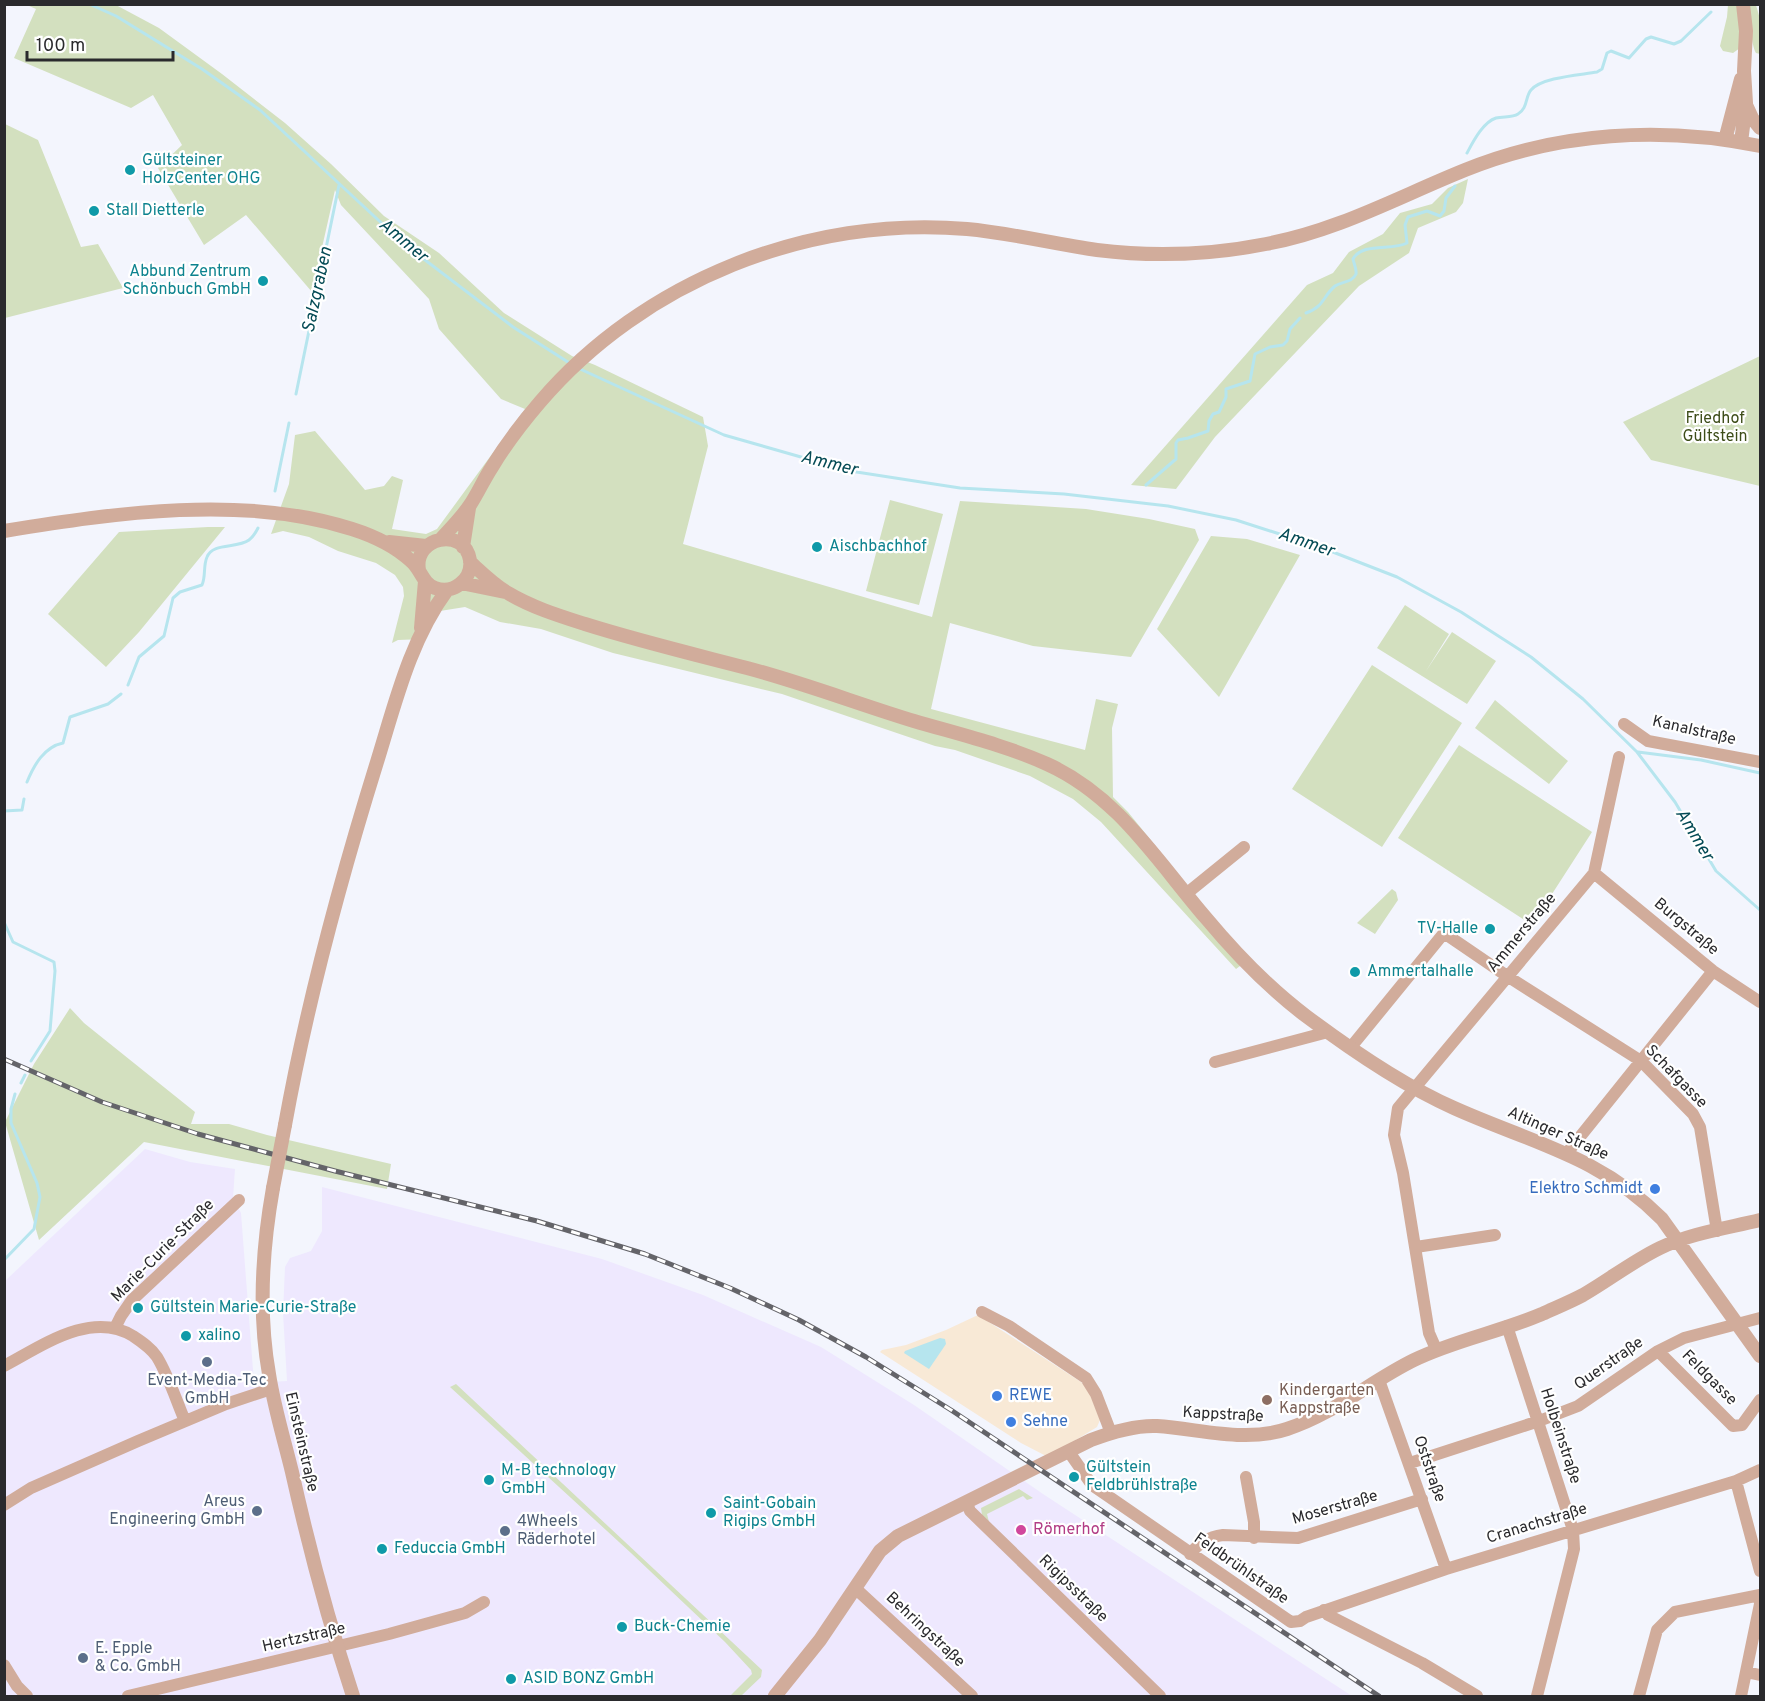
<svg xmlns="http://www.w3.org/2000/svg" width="1765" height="1701" font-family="Overpass,sans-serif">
  <rect width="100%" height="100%" fill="#f3f5fd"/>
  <path fill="#f8e9d6" d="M 978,1315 L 1081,1382 L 1088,1389 L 1100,1420 L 1097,1427 L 1048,1457 L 1021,1443 L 880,1352 L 882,1350 L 906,1345 L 946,1330 Z"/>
  <path fill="#eee8fe" d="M 145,1149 L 190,1162 L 235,1169 L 233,1198 L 241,1213 L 254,1383 L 287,1381 L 283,1313 L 285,1267 L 290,1258 L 311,1251 L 322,1231 L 322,1187 L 602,1259 L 703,1295 L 821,1347 L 914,1405 L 1043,1494 L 1352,1696 L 5,1696 L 5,1281 Z"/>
  <path fill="#d3e0bf" d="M 27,5 L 116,5 L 159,28 L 222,74 L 285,123 L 331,164 L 384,216 L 439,253 L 504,313 L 572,356 L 595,365 L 703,417 L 708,446 L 683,544 L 932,617 L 960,501 L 1086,509 L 1149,519 L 1195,529 L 1199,540 L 1131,657 L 1033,646 L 950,623 L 931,709 L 1085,750 L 1096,699 L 1118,704 L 1112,728 L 1113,797 L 1128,812 L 1248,960 L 1236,969 L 1101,822 L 1073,799 L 1030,776 L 955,750 L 935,746 L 782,694 L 613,653 L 541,629 L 500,622 L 465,607 L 440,611 L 425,639 L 398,640 L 392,643 L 404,596 L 403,587 L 395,575 L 376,563 L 338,551 L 309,537 L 283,531 L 271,534 L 289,484 L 295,435 L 315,431 L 365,490 L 384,486 L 392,476 L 403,480 L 392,529 L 426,534 L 437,529 L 525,409 L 501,399 L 439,329 L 429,299 L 341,205 L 335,190 L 312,292 L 246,215 L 204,245 L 158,168 L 182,145 L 153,95 L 131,108 L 14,58 L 36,9 Z
    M 1728,5 L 1737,5 L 1740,21 L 1740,48 L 1733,53 L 1723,51 L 1720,46 L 1727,17 Z
    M 1748,5 L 1756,5 L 1760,19 L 1760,54 L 1756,53 C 1751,45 1750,16 1748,5 Z
    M 5,124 L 38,140 L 81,247 L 98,244 L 123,288 L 5,318 Z
    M 1468,179 L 1463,203 L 1456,212 L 1418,228 L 1409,253 L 1359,286 L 1215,437 L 1176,489 L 1131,485 L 1307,285 L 1333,273 L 1349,252 L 1383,234 L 1400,213 L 1432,204 L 1448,188 Z
    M 1760,356 L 1760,486 L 1651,460 L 1623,422 Z
    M 890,500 L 943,514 L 919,605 L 866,591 Z
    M 208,527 L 225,527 L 139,632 L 106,667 L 48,614 L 119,532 Z
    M 1211,536 L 1247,539 L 1300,555 L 1219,697 L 1157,629 Z
    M 1405,605 L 1449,634 L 1426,671 L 1452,632 L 1496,661 L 1467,704 L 1377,648 Z
    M 1372,665 L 1462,723 L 1382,847 L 1292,789 Z
    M 1495,700 L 1568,761 L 1549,784 L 1475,728 Z
    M 1459,745 L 1592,832 L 1532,925 L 1398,838 Z
    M 1392,889 L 1396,892 L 1398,900 L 1375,934 L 1357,923 Z
    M 70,1008 L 84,1023 L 195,1112 L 191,1124 L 229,1124 L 267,1135 L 391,1164 L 387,1189 L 144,1142 L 39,1240 L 5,1122 L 34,1064 Z
    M 456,1384 L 762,1670 L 761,1677 L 741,1696 L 730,1696 L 752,1674 L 751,1670 L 725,1642 L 631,1553 L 450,1387 Z
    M 1019,1489 L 1033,1498 L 1027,1500 L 1023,1496 L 987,1514 L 989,1522 L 982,1515 L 981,1508 Z"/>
  <path fill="#b6e5ee" d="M 940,1338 L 945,1339 L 946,1344 L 929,1369 L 904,1353 L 905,1351 Z"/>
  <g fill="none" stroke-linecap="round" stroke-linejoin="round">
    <path stroke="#b6e5ee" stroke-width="3" d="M 89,4 L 116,16 L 202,69 L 260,110 L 404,244 L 513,327 L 571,364
      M 1467,153 C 1473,142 1483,122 1496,118 C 1503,116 1512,118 1518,114 C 1528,108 1525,97 1531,90 C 1542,77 1581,75 1597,72 L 1602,69 L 1607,53 L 1611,51 L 1629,58 L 1646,39 L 1651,37 L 1674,44 L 1681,41 L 1711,12
      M 1306,313 C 1324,307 1323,296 1335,286 C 1342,281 1352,283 1356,274 C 1357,270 1354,264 1353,259 C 1362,242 1392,251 1407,243 L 1405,225 L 1408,217 L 1427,211 L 1440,216 L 1444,211 L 1446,198 L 1455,186
      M 580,369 L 724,435 L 850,471 L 960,488 L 1064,494 L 1168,506 L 1236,520 L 1320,547 L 1397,577 L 1461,612 L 1531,657 L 1583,699 L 1637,752 L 1675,802 L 1716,871 L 1760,910
      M 296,394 L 339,185
      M 1146,485 L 1176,459 L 1176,443 L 1178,440 L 1188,438 L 1208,431 L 1209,421 L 1213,414 L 1219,412 L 1226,397 L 1226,389 L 1250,381 L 1255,354 L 1270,347 L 1283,345 L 1287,341 L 1290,329 L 1300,318
      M 275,491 L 289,423
      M 128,685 L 139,657 L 164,636 L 173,598 L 180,592 L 202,585 C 206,576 203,566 207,557 C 213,542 237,549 249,540 C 253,537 256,532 258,528
      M 1638,752 L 1701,760 L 1760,773
      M 27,782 C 34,765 44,747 63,743 L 70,717 L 108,704 L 121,694
      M 4,811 L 22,810 L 24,799
      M 4,922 L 13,942 L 54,962 L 55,971 L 50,1031 L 31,1061
      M 21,1083 L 25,1075
      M 4,1260 L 34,1229 L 40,1197 L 37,1183 L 11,1123 L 11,1109 L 15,1094"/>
    <path stroke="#d1ac9b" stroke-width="12" d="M 1624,724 L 1648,741 L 1760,762
      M 1594,873 L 1713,971 L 1760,1002
      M 1186,894 L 1244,847
      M 1351,1047 L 1444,933 L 1507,976 L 1641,1061 L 1693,1114 L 1700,1127 L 1717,1231
      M 1215,1062 L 1328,1032
      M 1567,1153 L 1713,971
      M 1416,1247 L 1495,1235
      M 982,1312 L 1009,1326 L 1086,1378 L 1096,1394 L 1111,1433
      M 1507,1326 L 1573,1530 L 1574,1549 L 1537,1696
      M 115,1328 L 121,1316 L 132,1300 L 239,1200
      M 1436,1349 L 1429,1333 L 1403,1173 L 1394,1135 L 1398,1108 L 1594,873 L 1619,757
      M 1658,1351 L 1733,1426 L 1742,1425 L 1760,1400
      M 4,1366 C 42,1346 91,1310 133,1336 C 142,1342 151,1348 157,1357 C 169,1377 176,1400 185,1421
      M 1379,1380 L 1446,1569
      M 1069,1452 L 1092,1485 L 1291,1622 L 1300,1621 L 1306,1617 L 1446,1569 L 1736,1481 L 1760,1470
      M 1410,1463 L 1539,1421 L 1578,1406 L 1658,1351 L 1684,1338 L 1760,1318
      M 1246,1477 L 1254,1522 L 1254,1538
      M 1736,1481 L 1760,1571
      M 967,1503 L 970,1511 L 1160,1696
      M 4,1505 L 31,1488 L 138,1441 L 226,1404 L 271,1389
      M 1190,1554 C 1199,1543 1208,1537 1223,1535 L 1298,1538 L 1422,1499
      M 855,1588 L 972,1696
      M 1324,1610 L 1328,1615 L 1422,1663 L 1477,1696
      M 4,1665 L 17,1686 L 27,1696
      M 1746,1672 L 1760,1675
      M 128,1696 L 389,1634 L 465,1613 L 484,1602
      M 1639,1696 L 1657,1630 L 1675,1612 L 1760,1595
      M 1741,1696 L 1760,1604"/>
    <path stroke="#d1ac9b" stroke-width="14" d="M 1746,105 L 1752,118 L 1760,128
      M 1725,140 L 1741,79
      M 1741,142 L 1746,103 L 1744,71 L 1746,31 L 1743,4
      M 4,531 C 115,513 244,494 352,529 C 374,536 394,545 411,561 C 421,569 422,583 435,588 C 453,595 473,579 470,560 C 464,526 413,537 419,570
      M 441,539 C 451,528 462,517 470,505 C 478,493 484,479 492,467 C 506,444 522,423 540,402 C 643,281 809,215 967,229 C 1011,233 1054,244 1097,250 C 1153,257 1210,255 1266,244 C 1337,231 1398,197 1465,170 C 1558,132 1662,126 1760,146
      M 389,542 L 426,546
      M 463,547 L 469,508
      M 470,562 C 481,572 494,585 508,593 C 531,607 560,616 585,624 C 639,641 693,654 747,668 C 804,683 858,704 914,721 C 958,734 1005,745 1047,764 C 1118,796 1157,861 1206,918 C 1236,954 1269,988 1306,1016 C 1350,1049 1404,1086 1454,1108 C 1532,1143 1600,1156 1662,1219 L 1760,1356
      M 461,583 L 505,592
      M 421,628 L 425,581
      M 285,1125 C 307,1003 340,881 377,762 C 395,704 410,640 447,590
      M 273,1188 C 262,1250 258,1312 269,1374 C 274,1407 284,1439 292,1472 C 309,1548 329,1623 353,1696
      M 775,1696 L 820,1640 L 880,1551 L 898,1536 L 1091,1440 C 1112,1432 1135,1425 1157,1426 C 1201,1429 1245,1443 1287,1429 C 1334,1414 1371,1381 1414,1360 C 1455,1340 1500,1332 1542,1314 C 1555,1308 1570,1302 1583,1295 C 1609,1280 1633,1261 1660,1248 C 1691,1233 1728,1228 1760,1220"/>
    <defs>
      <path id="rail" d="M 4,1059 L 102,1102 L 198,1134 L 335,1171 L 537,1221 L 645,1254 L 730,1288 L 799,1320 L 866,1357 L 951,1410 L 1379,1696"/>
    </defs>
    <use href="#rail" stroke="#646469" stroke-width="5"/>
    <use href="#rail" stroke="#fff" stroke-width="3" stroke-dasharray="9" stroke-linecap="butt"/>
    <path stroke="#d1ac9b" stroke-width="14" d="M 273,1188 L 285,1125"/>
  </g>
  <g fill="#0f9aa8" stroke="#fff" stroke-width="2">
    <circle cx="130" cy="170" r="6"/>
    <circle cx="94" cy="211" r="6"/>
    <circle cx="263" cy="281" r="6"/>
    <circle cx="817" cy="547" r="6"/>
    <circle cx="1490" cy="929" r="6"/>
    <circle cx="1355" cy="972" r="6"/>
    <circle cx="138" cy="1308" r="6"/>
    <circle cx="186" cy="1336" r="6"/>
    <circle cx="1074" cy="1477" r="6"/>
    <circle cx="489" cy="1480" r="6"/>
    <circle cx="711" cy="1513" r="6"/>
    <circle cx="382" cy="1549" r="6"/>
    <circle cx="622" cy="1627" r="6"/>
    <circle cx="511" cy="1679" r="6"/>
  </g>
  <g fill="#3f7fe0" stroke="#fff" stroke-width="2">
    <circle cx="1655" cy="1189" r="6"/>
    <circle cx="997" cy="1396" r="6"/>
    <circle cx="1011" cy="1422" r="6"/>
  </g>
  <g fill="#5c6f8a" stroke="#fff" stroke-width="2">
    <circle cx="207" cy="1362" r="6"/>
    <circle cx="257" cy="1511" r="6"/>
    <circle cx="505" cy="1531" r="6"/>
    <circle cx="83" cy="1658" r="6"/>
  </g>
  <circle fill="#8d6e63" stroke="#fff" stroke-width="2" cx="1267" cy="1400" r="6"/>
  <circle fill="#d1479c" stroke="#fff" stroke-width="2" cx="1021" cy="1530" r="6"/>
  <g text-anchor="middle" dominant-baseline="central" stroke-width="4.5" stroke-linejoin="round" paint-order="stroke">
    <g font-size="16" fill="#0d838f" stroke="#fff" text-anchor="start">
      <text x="142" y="161">Gültsteiner<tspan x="142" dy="18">HolzCenter OHG</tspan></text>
      <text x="106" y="211">Stall Dietterle</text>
      <text x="251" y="272" text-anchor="end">Abbund Zentrum<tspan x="251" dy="18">Schönbuch GmbH</tspan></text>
      <text x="829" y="547">Aischbachhof</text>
      <text x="1478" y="929" text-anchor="end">TV-Halle</text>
      <text x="1367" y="972">Ammertalhalle</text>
      <text x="150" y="1308">Gültstein Marie-Curie-Straße</text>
      <text x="198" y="1336">xalino</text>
      <text x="1086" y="1468">Gültstein<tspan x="1086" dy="18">Feldbrühlstraße</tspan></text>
      <text x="501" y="1471">M-B technology<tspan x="501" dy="18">GmbH</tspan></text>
      <text x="723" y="1504">Saint-Gobain<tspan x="723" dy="18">Rigips GmbH</tspan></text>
      <text x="394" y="1549">Feduccia GmbH</text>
      <text x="634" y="1627">Buck-Chemie</text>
      <text x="523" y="1679">ASID BONZ GmbH</text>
    </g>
    <g font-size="16" fill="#3d4d19" stroke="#fff">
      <text x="1715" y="419">Friedhof<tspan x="1715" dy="18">Gültstein</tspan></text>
    </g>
    <g font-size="16" fill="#2a2a2d" stroke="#fff">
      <text transform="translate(1694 731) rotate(13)">Kanalstraße</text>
      <text transform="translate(1686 927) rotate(40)">Burgstraße</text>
      <text transform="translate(1522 933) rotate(-50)">Ammerstraße</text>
      <text transform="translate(1676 1077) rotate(46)">Schafgasse</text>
      <text transform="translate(1558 1134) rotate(24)">Altinger Straße</text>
      <text transform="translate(163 1251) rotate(-45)">Marie-Curie-Straße</text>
      <text transform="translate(1609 1364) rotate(-35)">Querstraße</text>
      <text transform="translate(1709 1378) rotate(45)">Feldgasse</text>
      <text transform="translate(1223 1415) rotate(3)">Kappstraße</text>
      <text transform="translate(1560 1436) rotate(72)">Holbeinstraße</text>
      <text transform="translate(301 1442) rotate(77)">Einsteinstraße</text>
      <text transform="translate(1429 1469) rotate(71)">Oststraße</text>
      <text transform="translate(1335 1508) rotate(-16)">Moserstraße</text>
      <text transform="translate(1537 1524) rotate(-17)">Cranachstraße</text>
      <text transform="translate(1241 1569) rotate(35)">Feldbrühlstraße</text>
      <text transform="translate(1073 1589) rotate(44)">Rigipsstraße</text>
      <text transform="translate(925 1630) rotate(43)">Behringstraße</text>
      <text transform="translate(304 1638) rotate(-13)">Hertzstraße</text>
    </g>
    <g font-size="16" fill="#366cbe" stroke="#fff" text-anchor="start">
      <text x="1643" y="1189" text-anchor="end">Elektro Schmidt</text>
      <text x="1009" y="1396">REWE</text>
      <text x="1023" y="1422">Sehne</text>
    </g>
    <g font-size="16" fill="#4e5e75" stroke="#fff" text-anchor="start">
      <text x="207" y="1381" text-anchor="middle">Event-Media-Tec<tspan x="207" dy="18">GmbH</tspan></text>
      <text x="245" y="1502" text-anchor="end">Areus<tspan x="245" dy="18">Engineering GmbH</tspan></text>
      <text x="517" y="1522">4Wheels<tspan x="517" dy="18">Räderhotel</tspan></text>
      <text x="95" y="1649">E. Epple<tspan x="95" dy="18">&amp; Co. GmbH</tspan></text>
    </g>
    <g font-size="16" fill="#785e54" stroke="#fff" text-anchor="start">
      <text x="1279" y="1391">Kindergarten<tspan x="1279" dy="18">Kappstraße</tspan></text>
    </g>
    <g font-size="16" fill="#b23c85" stroke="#fff" text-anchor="start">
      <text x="1033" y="1530">Römerhof</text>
    </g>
    <g font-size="18" font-style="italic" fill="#054b55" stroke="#fff">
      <text transform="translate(403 241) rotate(40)">Ammer</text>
      <text transform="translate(318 290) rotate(-78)">Salzgraben</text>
      <text transform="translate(829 464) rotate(14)">Ammer</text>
      <text transform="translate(1306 543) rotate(19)">Ammer</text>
      <text transform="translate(1694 835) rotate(59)">Ammer</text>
    </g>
  </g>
  <rect width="1765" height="1701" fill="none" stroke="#2a2a2d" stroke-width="12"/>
  <path d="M27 51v9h146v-9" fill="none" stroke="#2a2a2d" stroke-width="3"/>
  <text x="36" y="51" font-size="18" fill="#2a2a2d" stroke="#ffffff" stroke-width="4.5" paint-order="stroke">100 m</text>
</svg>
